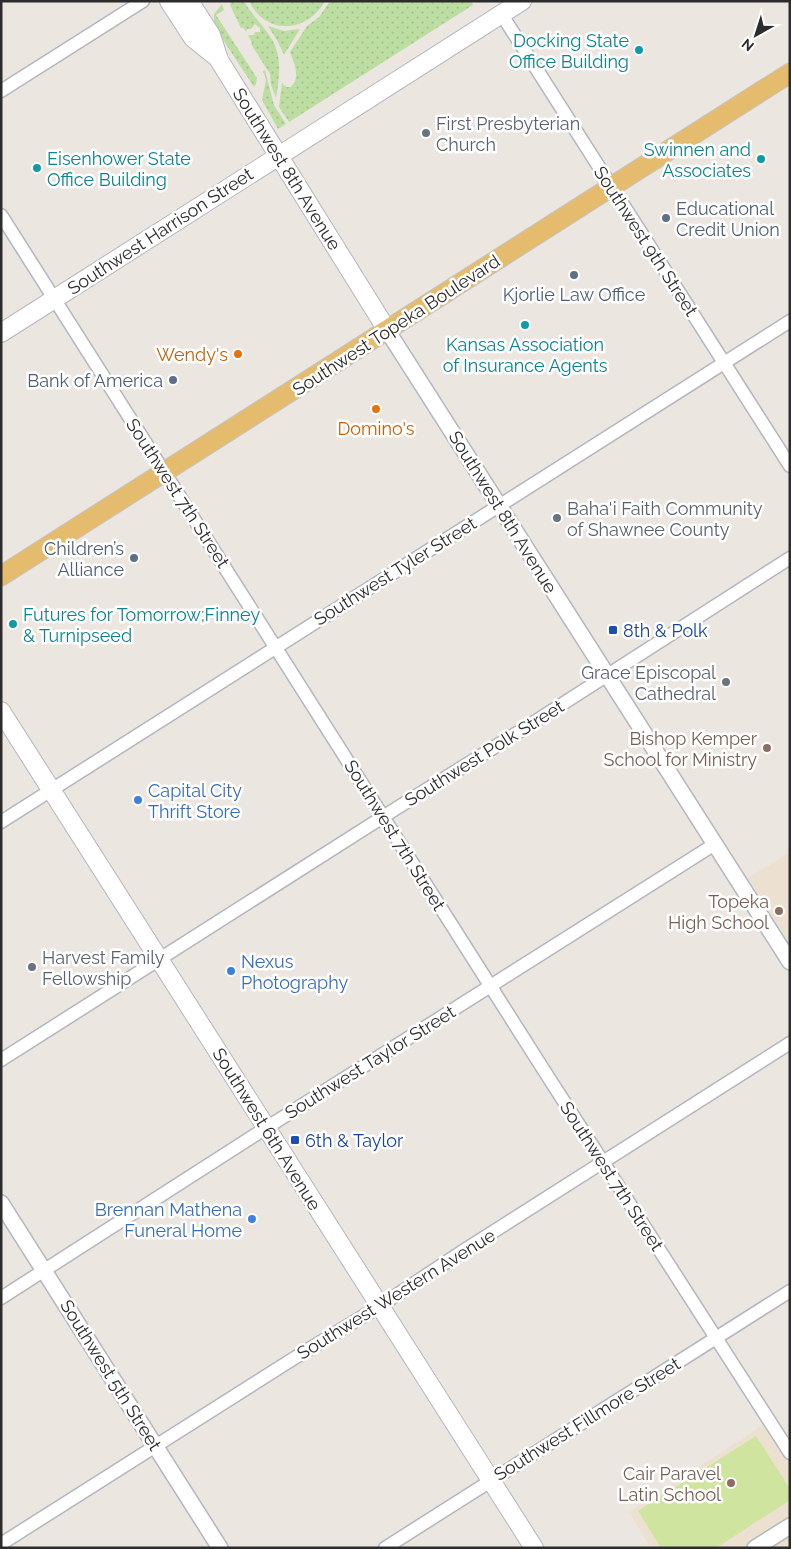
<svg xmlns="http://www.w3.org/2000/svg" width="791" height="1549" font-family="Raleway,sans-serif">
  <defs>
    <pattern id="grass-dots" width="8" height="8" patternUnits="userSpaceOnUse" patternTransform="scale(1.25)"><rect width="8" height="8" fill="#bddea2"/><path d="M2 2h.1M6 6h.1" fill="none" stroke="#a3bf8c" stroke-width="1.8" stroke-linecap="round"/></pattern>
  </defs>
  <rect width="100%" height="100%" fill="#ece6e0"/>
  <path fill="#ece1d1" d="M 790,852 L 790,944 L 748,878 Z
    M 769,1421 L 790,1454 L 790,1548 L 651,1548 L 629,1512 Z"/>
  <path fill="url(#grass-dots)" d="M 231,1 L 244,1 C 251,13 259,21 267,32 C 283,52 280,74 276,98 L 271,85 L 270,74 L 251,44 L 252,43 L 248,35 L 254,35 L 255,32 L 260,32 L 260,28 L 255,24 L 251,29 L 247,29 L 246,32 L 243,27 L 241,28 L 230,5 Z
    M 249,1 L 325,1 C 312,25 283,35 261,17 C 256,13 252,7 249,1 Z
    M 330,1 L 471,1 L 473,5 L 289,122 L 279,107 L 282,83 L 286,87 L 291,87 C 301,77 294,63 290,52 L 307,26 L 319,17 Z
    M 222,4 L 224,10 L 216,15 L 257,78 L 256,84 L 254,87 L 214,26 L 214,14 Z
    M 268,26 L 284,31 L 300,29 L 284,55 L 278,42 Z
    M 265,70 L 274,105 L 286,124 L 278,129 L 262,100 L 266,80 L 263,71 Z"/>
  <path fill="#cee49f" d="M 756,1436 L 790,1489 L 790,1500 L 716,1548 L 661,1548 L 638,1511 Z"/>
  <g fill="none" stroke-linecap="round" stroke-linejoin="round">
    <defs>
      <path id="minor" d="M 502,15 L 790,466
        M 1,91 L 143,1
        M 1,215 L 545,1072 L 790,1453
        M 1,822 L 790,321
        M 1,1060 L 397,808 L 525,728 L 790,558
        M 1,1298 L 266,1128 L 715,844
        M 1,1544 L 296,1357 L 380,1306 L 463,1251 L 790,1043
        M 385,1548 L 790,1291"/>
      <path id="tertiary" d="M 387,330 L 790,962
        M 1,1203 L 220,1548
        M 755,1548 L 790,1526"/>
      <path id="secondary" d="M 169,1 L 193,38 L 219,59
        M 189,1 L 211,35 L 219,60 L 387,330
        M 1,333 L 522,1
        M 1,711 L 534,1548"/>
      <path id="primary" d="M 1,576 L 790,73"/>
    </defs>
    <use href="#minor" stroke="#b3b6be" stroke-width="15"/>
    <use href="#tertiary" stroke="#b3b6be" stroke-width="18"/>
    <use href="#secondary" stroke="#b3b6be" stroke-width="20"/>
    <use href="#primary" stroke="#c4c4c4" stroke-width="21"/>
    <use href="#minor" stroke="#fff" stroke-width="12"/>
    <use href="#tertiary" stroke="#fff" stroke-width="15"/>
    <use href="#secondary" stroke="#fff" stroke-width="18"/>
    <use href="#primary" stroke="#e5bc6d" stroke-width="19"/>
  </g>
  <g fill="#0f9aa8" stroke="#fff" stroke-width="2">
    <circle cx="639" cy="50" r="5"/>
    <circle cx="761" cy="159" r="5"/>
    <circle cx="37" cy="168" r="5"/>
    <circle cx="525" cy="325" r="5"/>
    <circle cx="13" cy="624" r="5"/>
  </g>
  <g fill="#6b7280" stroke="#fff" stroke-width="2">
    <circle cx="426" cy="133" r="5"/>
    <circle cx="557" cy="518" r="5"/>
    <circle cx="726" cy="682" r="5"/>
    <circle cx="32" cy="967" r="5"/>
  </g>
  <g fill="#5c6f8a" stroke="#fff" stroke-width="2">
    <circle cx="666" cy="218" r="5"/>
    <circle cx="574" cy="275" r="5"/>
    <circle cx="173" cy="380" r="5"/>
    <circle cx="134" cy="558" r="5"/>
  </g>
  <g fill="#e8710a" stroke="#fff" stroke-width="2">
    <circle cx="238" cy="354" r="5"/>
    <circle cx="376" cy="409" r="5"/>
  </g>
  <g fill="#1a4fb4" stroke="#fff" stroke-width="2">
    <rect x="608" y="625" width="10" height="10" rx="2.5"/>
    <rect x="290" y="1135" width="10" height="10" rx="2.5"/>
  </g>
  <g fill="#8d6e63" stroke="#fff" stroke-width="2">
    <circle cx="767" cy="748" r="5"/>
    <circle cx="779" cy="911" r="5"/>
    <circle cx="731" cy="1483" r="5"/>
  </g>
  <g fill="#3f7fe0" stroke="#fff" stroke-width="2">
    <circle cx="138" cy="800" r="5"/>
    <circle cx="231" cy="971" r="5"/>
    <circle cx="252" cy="1219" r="5"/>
  </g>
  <g text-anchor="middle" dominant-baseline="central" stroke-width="5" stroke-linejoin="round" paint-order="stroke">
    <g font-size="18" fill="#0d838f" stroke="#fff" text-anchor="end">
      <text x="629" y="40">Docking State<tspan x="629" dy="21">Office Building</tspan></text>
      <text x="751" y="149">Swinnen and<tspan x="751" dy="21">Associates</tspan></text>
      <text x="47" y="158" text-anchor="start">Eisenhower State<tspan x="47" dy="21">Office Building</tspan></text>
      <text x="525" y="344" text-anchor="middle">Kansas Association<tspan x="525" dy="21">of Insurance Agents</tspan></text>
      <text x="23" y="614" text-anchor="start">Futures for Tomorrow;Finney<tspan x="23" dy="21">&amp; Turnipseed</tspan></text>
    </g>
    <g font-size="18" fill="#5b616d" stroke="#fff" text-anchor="start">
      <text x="436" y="123">First Presbyterian<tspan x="436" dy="21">Church</tspan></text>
      <text x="567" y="508">Baha'i Faith Community<tspan x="567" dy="21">of Shawnee County</tspan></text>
      <text x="716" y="672" text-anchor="end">Grace Episcopal<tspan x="716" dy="21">Cathedral</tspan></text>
      <text x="42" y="957">Harvest Family<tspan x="42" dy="21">Fellowship</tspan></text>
    </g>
    <g font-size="18" fill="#2c2c2c" stroke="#fff">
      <text transform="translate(287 169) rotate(58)">Southwest 8th Avenue</text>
      <text transform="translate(160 231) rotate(-33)">Southwest Harrison Street</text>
      <text transform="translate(646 241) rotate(57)">Southwest 9th Street</text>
      <text transform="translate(396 325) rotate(-33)">Southwest Topeka Boulevard</text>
      <text transform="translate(178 493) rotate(57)">Southwest 7th Street</text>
      <text transform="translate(503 512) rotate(58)">Southwest 8th Avenue</text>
      <text transform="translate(395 571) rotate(-32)">Southwest Tyler Street</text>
      <text transform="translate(484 753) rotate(-32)">Southwest Polk Street</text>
      <text transform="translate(395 835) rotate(58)">Southwest 7th Street</text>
      <text transform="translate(370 1062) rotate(-32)">Southwest Taylor Street</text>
      <text transform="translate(267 1129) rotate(58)">Southwest 6th Avenue</text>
      <text transform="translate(612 1176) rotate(57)">Southwest 7th Street</text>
      <text transform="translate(396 1294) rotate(-32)">Southwest Western Avenue</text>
      <text transform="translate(111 1375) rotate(58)">Southwest 5th Street</text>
      <text transform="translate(587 1419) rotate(-32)">Southwest Fillmore Street</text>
    </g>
    <g font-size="18" fill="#4e5e75" stroke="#fff" text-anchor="end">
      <text x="676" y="208" text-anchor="start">Educational<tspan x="676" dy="21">Credit Union</tspan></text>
      <text x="574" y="294" text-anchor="middle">Kjorlie Law Office</text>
      <text x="163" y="380">Bank of America</text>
      <text x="124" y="548">Children’s<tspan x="124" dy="21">Alliance</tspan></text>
    </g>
    <g font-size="18" fill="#c56008" stroke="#fff" text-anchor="end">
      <text x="228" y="354">Wendy's</text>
      <text x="376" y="428" text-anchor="middle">Domino's</text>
    </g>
    <g font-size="18" fill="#164399" stroke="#fff" text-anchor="start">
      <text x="623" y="630">8th &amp; Polk</text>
      <text x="305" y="1140">6th &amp; Taylor</text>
    </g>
    <g font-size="18" fill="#785e54" stroke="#fff" text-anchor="end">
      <text x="757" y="738">Bishop Kemper<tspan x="757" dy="21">School for Ministry</tspan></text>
      <text x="769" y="901">Topeka<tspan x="769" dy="21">High School</tspan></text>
      <text x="721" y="1473">Cair Paravel<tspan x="721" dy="21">Latin School</tspan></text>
    </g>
    <g font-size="18" fill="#366cbe" stroke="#fff" text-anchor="start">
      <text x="148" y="790">Capital City<tspan x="148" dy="21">Thrift Store</tspan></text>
      <text x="241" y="961">Nexus<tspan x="241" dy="21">Photography</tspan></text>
      <text x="242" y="1209" text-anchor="end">Brennan Mathena<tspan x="242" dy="21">Funeral Home</tspan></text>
    </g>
  </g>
  <rect width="791" height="1549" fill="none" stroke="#2c2c2c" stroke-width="5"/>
  <g transform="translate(756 35) rotate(219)" stroke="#ffffff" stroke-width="4" paint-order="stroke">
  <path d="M0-4L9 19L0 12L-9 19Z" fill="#2c2c2c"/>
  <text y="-8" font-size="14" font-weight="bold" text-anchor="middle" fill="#2c2c2c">N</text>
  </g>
</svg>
